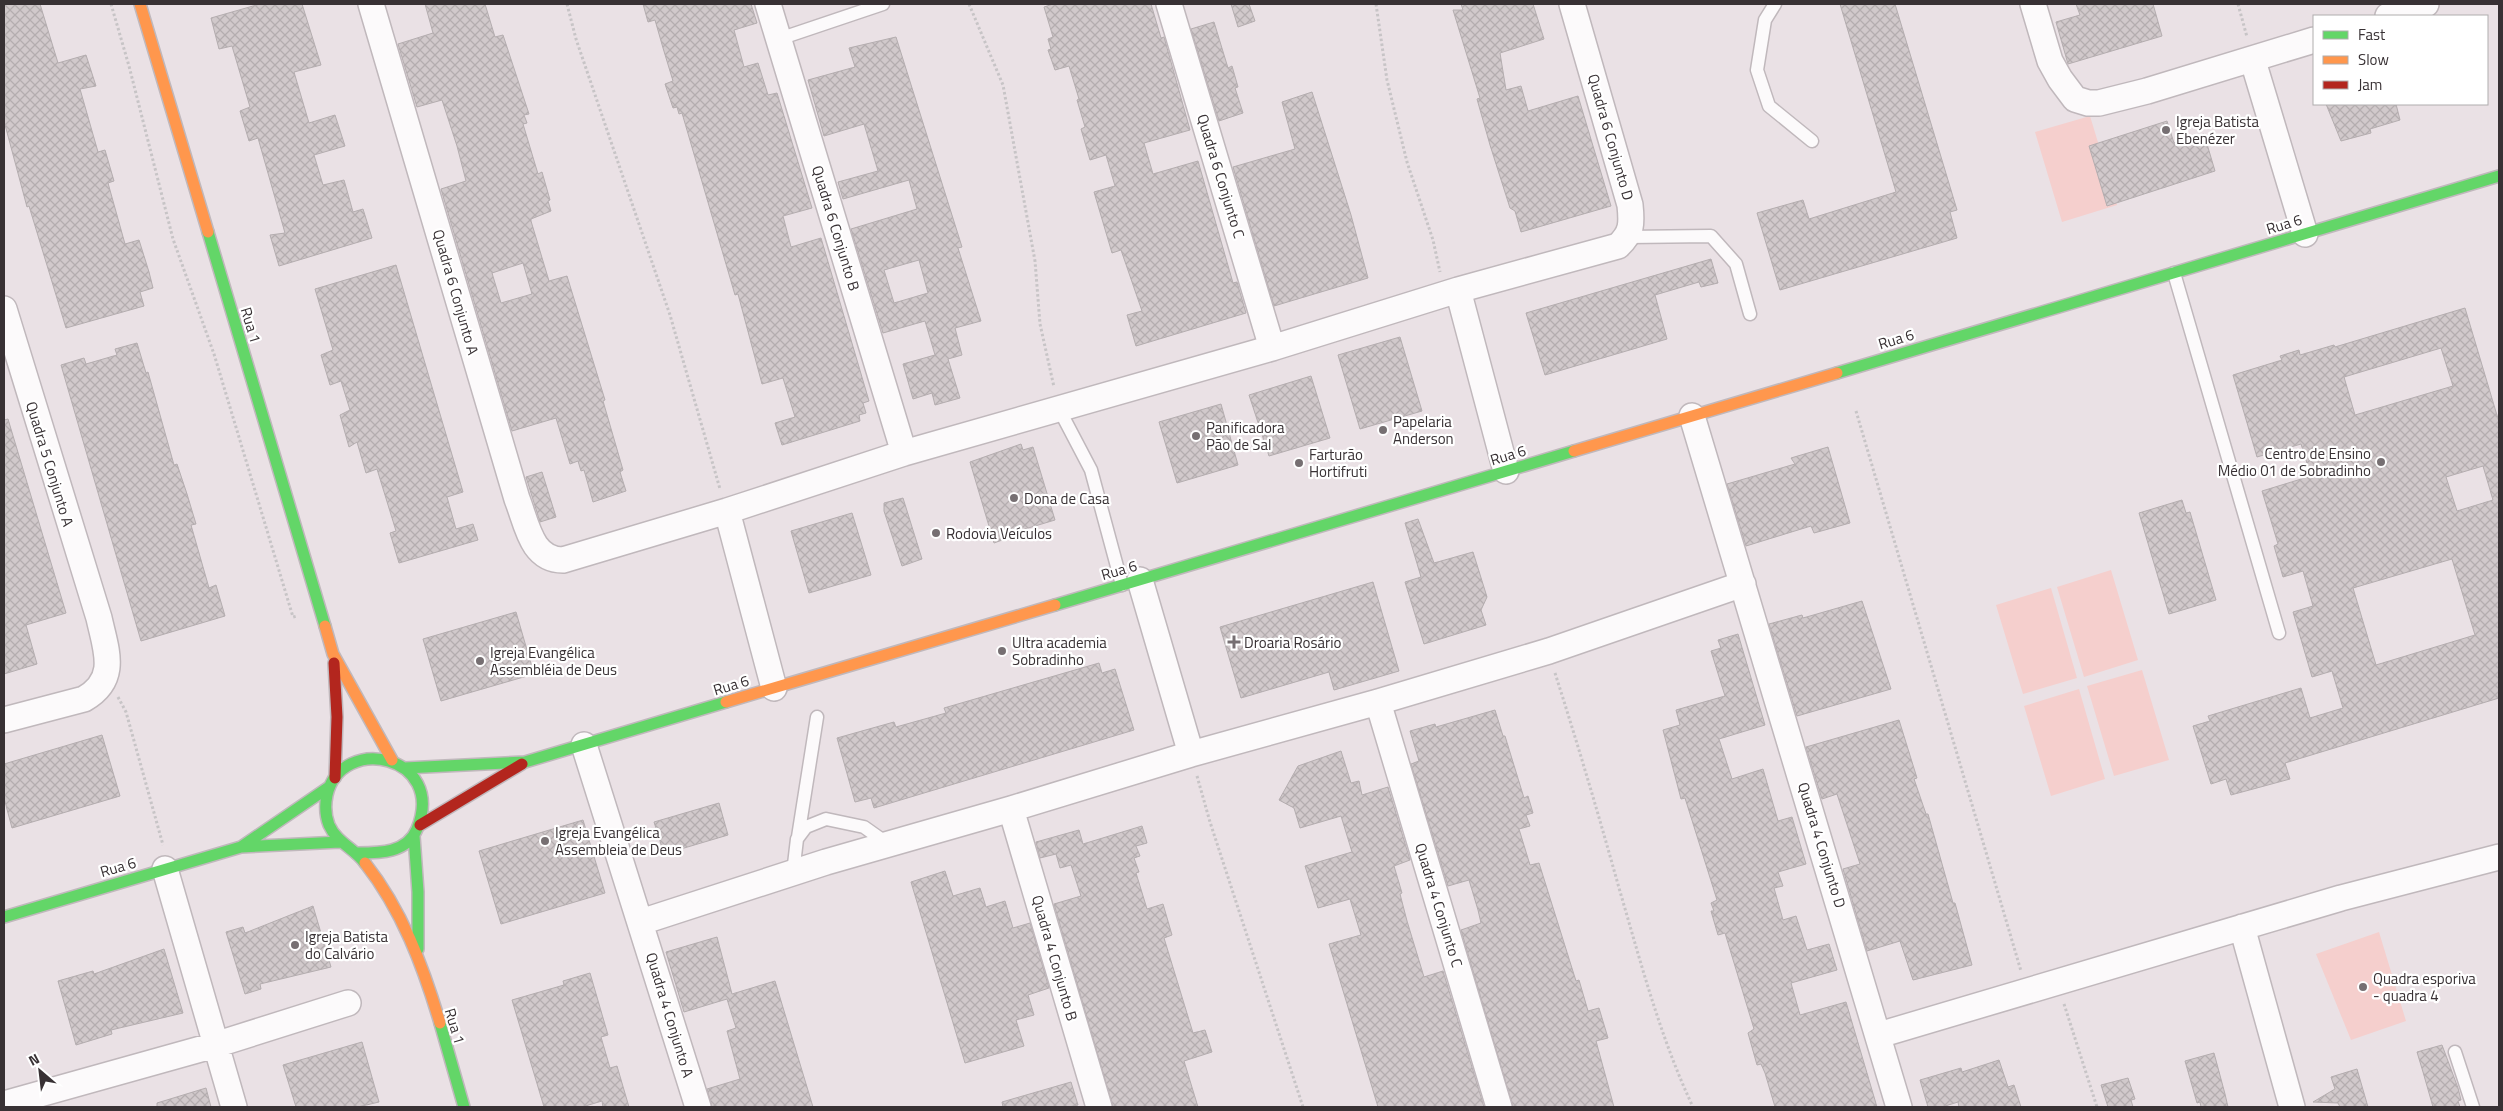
<svg xmlns="http://www.w3.org/2000/svg" width="2503" height="1111" font-family="'Titillium Web',sans-serif">
  <defs>
    <pattern id="building-cross-hatch" width="8" height="8" patternUnits="userSpaceOnUse" patternTransform="scale(1.25)"><rect width="8" height="8" fill="#d1c9cb"/><path d="M0 0l8 8M0 8l8-8" fill="none" stroke="#b4adaf"/></pattern>
  </defs>
  <rect width="100%" height="100%" fill="#eae1e5"/>
  <path fill="#f5cfcd" d="M 2090,116 L 2117,205 L 2062,222 L 2035,132 Z
    M 2111,570 L 2138,660 L 2084,677 L 2057,587 Z
    M 2051,588 L 2077,678 L 2023,694 L 1996,605 Z
    M 2142,670 L 2169,760 L 2114,776 L 2087,686 Z
    M 2079,689 L 2105,779 L 2051,796 L 2024,706 Z
    M 2379,932 L 2406,1021 L 2351,1040 L 2316,954 Z"/>
  <path fill="url(#building-cross-hatch)" stroke="#b4adaf" fill-rule="evenodd" d="M 4,4 L 40,4 L 58,63 L 86,55 L 96,86 L 80,89 L 98,152 L 105,150 L 114,181 L 108,183 L 125,244 L 139,240 L 149,272 L 153,288 L 140,292 L 144,306 L 66,328 L 29,206 L 27,207 L 4,121 Z
    M 260,4 L 302,4 L 321,65 L 294,72 L 309,123 L 335,115 L 345,146 L 314,155 L 323,185 L 344,180 L 353,212 L 363,209 L 372,238 L 279,266 L 270,235 L 285,233 L 258,138 L 249,141 L 240,111 L 250,107 L 232,46 L 219,49 L 211,18 Z
    M 425,4 L 485,4 L 495,37 L 503,35 L 529,114 L 524,115 L 527,123 L 523,124 L 538,174 L 542,172 L 550,200 L 548,201 L 551,211 L 531,219 L 531,221 L 549,281 L 567,276 L 605,400 L 603,401 L 623,470 L 620,472 L 626,491 L 593,502 L 584,470 L 581,471 L 578,461 L 570,464 L 556,418 L 512,431 L 441,189 L 466,181 L 457,146 L 442,100 L 417,107 L 398,44 L 433,33 ZM 523,263 L 532,294 L 501,303 L 492,273 Z
    M 643,4 L 751,4 L 757,23 L 734,30 L 744,67 L 758,63 L 768,95 L 777,93 L 812,208 L 783,216 L 791,247 L 821,238 L 869,401 L 863,403 L 866,413 L 859,415 L 860,421 L 782,445 L 775,423 L 795,417 L 783,378 L 762,384 L 738,294 L 735,295 L 682,113 L 679,114 L 677,107 L 673,108 L 665,84 L 673,81 L 663,48 L 655,20 L 648,22 Z
    M 1053,4 L 1151,4 L 1161,38 L 1164,37 L 1190,130 L 1144,143 L 1153,174 L 1198,161 L 1233,283 L 1237,282 L 1246,313 L 1136,346 L 1127,315 L 1142,311 L 1121,250 L 1112,253 L 1094,192 L 1115,186 L 1106,155 L 1090,160 L 1081,129 L 1085,127 L 1077,100 L 1079,99 L 1069,66 L 1055,70 L 1048,50 L 1051,49 L 1048,39 L 1053,37 L 1044,7 Z
    M 1231,4 L 1249,4 L 1255,21 L 1238,27 Z
    M 1461,4 L 1533,4 L 1544,39 L 1500,53 L 1506,90 L 1521,86 L 1528,111 L 1578,96 L 1611,206 L 1521,232 L 1515,211 L 1510,208 L 1490,145 L 1477,99 L 1480,98 L 1453,10 L 1463,10 Z
    M 1840,4 L 1895,4 L 1957,210 L 1950,212 L 1957,238 L 1780,290 L 1757,213 L 1803,200 L 1809,219 L 1896,192 Z
    M 2076,4 L 2153,4 L 2162,36 L 2068,64 L 2056,22 L 2080,15 Z
    M 1214,22 L 1228,68 L 1232,66 L 1238,87 L 1235,88 L 1243,113 L 1219,121 L 1191,29 Z
    M 896,37 L 962,247 L 958,248 L 981,321 L 955,328 L 962,355 L 948,359 L 960,398 L 935,405 L 932,393 L 913,399 L 903,364 L 935,355 L 925,321 L 883,333 L 851,229 L 917,209 L 909,180 L 843,199 L 838,182 L 878,171 L 864,124 L 824,136 L 808,80 L 855,67 L 849,48 ZM 919,260 L 928,293 L 894,303 L 884,270 Z
    M 1312,92 L 1351,215 L 1368,278 L 1274,306 L 1233,167 L 1295,149 L 1282,102 Z
    M 2326,104 L 2396,104 L 2400,120 L 2370,129 L 2371,133 L 2341,141 Z
    M 2167,121 L 2174,143 L 2204,134 L 2215,171 L 2107,206 L 2089,146 Z
    M 1711,259 L 1718,283 L 1701,287 L 1699,282 L 1655,295 L 1667,339 L 1545,375 L 1526,313 Z
    M 396,265 L 463,492 L 447,497 L 456,529 L 473,524 L 478,540 L 399,563 L 390,533 L 396,531 L 377,469 L 366,473 L 357,442 L 349,447 L 340,415 L 350,410 L 341,381 L 330,385 L 321,355 L 333,350 L 315,289 Z
    M 2465,308 L 2499,422 L 2499,698 L 2285,763 L 2290,779 L 2231,795 L 2226,779 L 2211,784 L 2193,726 L 2210,721 L 2208,716 L 2301,688 L 2310,718 L 2343,708 L 2332,671 L 2312,677 L 2293,612 L 2313,606 L 2303,571 L 2283,577 L 2274,546 L 2278,544 L 2262,491 L 2311,476 L 2301,444 L 2257,457 L 2233,375 L 2282,360 L 2280,356 L 2299,350 L 2300,355 L 2334,345 L 2335,347 ZM 2441,348 L 2453,386 L 2355,415 L 2344,377 ZM 2483,466 L 2493,500 L 2457,511 L 2446,477 ZM 2452,559 L 2475,635 L 2376,665 L 2353,588 Z
    M 1400,337 L 1422,411 L 1360,429 L 1338,355 Z
    M 137,343 L 146,373 L 148,372 L 174,465 L 177,464 L 187,494 L 196,524 L 191,525 L 209,588 L 216,585 L 225,616 L 141,641 L 61,365 L 84,358 L 86,364 L 117,355 L 115,349 Z
    M 1311,376 L 1330,438 L 1269,456 L 1249,395 Z
    M 1221,404 L 1238,465 L 1177,483 L 1159,422 Z
    M 8,419 L 66,613 L 26,625 L 37,664 L 4,674 L 4,420 Z
    M 1021,444 L 1023,450 L 1033,447 L 1055,520 L 1015,532 L 1016,535 L 994,543 L 970,462 Z
    M 1828,447 L 1850,523 L 1814,533 L 1811,526 L 1746,546 L 1727,484 L 1795,464 L 1791,458 Z
    M 542,472 L 556,517 L 540,522 L 526,477 Z
    M 903,498 L 922,559 L 902,566 L 884,511 L 884,503 Z
    M 2182,500 L 2186,513 L 2190,512 L 2216,600 L 2169,614 L 2139,513 Z
    M 852,513 L 871,575 L 809,593 L 791,531 Z
    M 1418,519 L 1434,563 L 1473,552 L 1487,597 L 1481,610 L 1486,625 L 1424,644 L 1405,582 L 1421,577 L 1405,523 Z
    M 1373,582 L 1399,671 L 1334,690 L 1329,672 L 1241,698 L 1220,627 Z
    M 1862,601 L 1891,689 L 1797,716 L 1769,624 L 1802,615 L 1803,618 Z
    M 516,612 L 534,674 L 441,701 L 423,639 Z
    M 1738,634 L 1765,725 L 1719,739 L 1732,779 L 1763,769 L 1778,821 L 1792,817 L 1806,864 L 1778,872 L 1783,886 L 1774,888 L 1783,920 L 1796,916 L 1807,950 L 1829,944 L 1837,970 L 1791,983 L 1800,1015 L 1846,1002 L 1877,1107 L 1775,1107 L 1765,1073 L 1761,1064 L 1757,1065 L 1748,1033 L 1754,1029 L 1725,933 L 1718,935 L 1711,911 L 1714,911 L 1711,903 L 1717,900 L 1685,798 L 1681,799 L 1663,730 L 1680,725 L 1676,710 L 1725,696 L 1711,651 L 1721,648 L 1718,640 Z
    M 1099,663 L 1102,673 L 1115,669 L 1134,730 L 874,808 L 871,798 L 855,802 L 837,738 L 894,722 L 896,727 L 946,713 L 944,708 Z
    M 1495,710 L 1503,736 L 1505,736 L 1524,798 L 1528,796 L 1533,813 L 1526,815 L 1530,826 L 1519,829 L 1530,865 L 1539,863 L 1576,981 L 1579,980 L 1588,1011 L 1599,1008 L 1608,1038 L 1596,1041 L 1614,1107 L 1513,1107 L 1461,930 L 1481,923 L 1478,910 L 1469,880 L 1448,886 L 1411,764 L 1419,761 L 1410,731 L 1435,724 L 1436,727 Z
    M 1899,720 L 1917,778 L 1914,779 L 1926,814 L 1928,814 L 1953,903 L 1955,903 L 1972,965 L 1913,980 L 1900,941 L 1867,951 L 1843,869 L 1860,864 L 1837,794 L 1822,799 L 1806,747 Z
    M 102,735 L 120,796 L 12,828 L 4,798 L 4,764 Z
    M 1341,751 L 1351,783 L 1359,781 L 1362,795 L 1388,787 L 1410,860 L 1394,866 L 1402,893 L 1400,894 L 1407,921 L 1424,977 L 1443,971 L 1484,1107 L 1378,1107 L 1329,944 L 1361,935 L 1350,899 L 1318,908 L 1305,866 L 1352,852 L 1341,816 L 1300,828 L 1294,808 L 1279,800 L 1298,766 Z
    M 719,803 L 728,835 L 664,854 L 654,822 Z
    M 583,820 L 605,893 L 501,924 L 479,851 Z
    M 1142,826 L 1147,843 L 1136,846 L 1140,856 L 1134,858 L 1139,872 L 1136,873 L 1147,909 L 1163,904 L 1172,935 L 1164,938 L 1193,1033 L 1205,1030 L 1212,1052 L 1184,1061 L 1198,1107 L 1113,1107 L 1054,904 L 1081,896 L 1071,865 L 1060,868 L 1056,854 L 1040,858 L 1036,842 L 1079,830 L 1083,844 Z
    M 945,871 L 953,896 L 980,888 L 986,907 L 1005,901 L 1013,928 L 1030,923 L 1049,988 L 1028,995 L 1034,1015 L 1016,1020 L 1024,1046 L 965,1063 L 911,882 Z
    M 313,906 L 331,967 L 260,984 L 261,989 L 245,994 L 226,932 L 243,927 L 245,933 Z
    M 717,937 L 732,994 L 775,981 L 813,1107 L 712,1107 L 707,1089 L 740,1079 L 727,1031 L 736,1028 L 727,999 L 684,1012 L 666,952 Z
    M 164,949 L 183,1013 L 111,1030 L 112,1034 L 76,1045 L 58,981 L 93,971 L 94,974 Z
    M 590,973 L 608,1035 L 601,1037 L 610,1068 L 617,1066 L 629,1107 L 603,1107 L 602,1101 L 582,1107 L 544,1107 L 512,1000 L 564,985 L 563,981 Z
    M 362,1042 L 379,1102 L 358,1107 L 296,1107 L 283,1065 Z
    M 2442,1045 L 2458,1088 L 2461,1100 L 2458,1101 L 2460,1107 L 2433,1107 L 2423,1072 L 2417,1052 Z
    M 2214,1053 L 2225,1094 L 2228,1107 L 2201,1107 L 2200,1102 L 2197,1103 L 2185,1061 Z
    M 1999,1060 L 2008,1087 L 2014,1085 L 2021,1107 L 1959,1107 L 1958,1102 L 1942,1107 L 1928,1107 L 1920,1080 L 1961,1068 L 1962,1072 Z
    M 2357,1069 L 2368,1107 L 2340,1107 L 2338,1103 L 2313,1102 L 2335,1089 L 2331,1077 Z
    M 2128,1078 L 2135,1099 L 2131,1100 L 2133,1107 L 2108,1107 L 2101,1085 Z
    M 1071,1082 L 1078,1105 L 1069,1107 L 1003,1107 L 1002,1102 Z
    M 206,1088 L 211,1107 L 157,1107 L 157,1103 Z"/>
  <g fill="none" stroke-linecap="round" stroke-linejoin="round">
    <defs>
      <path id="lane" d="M 1775,4 L 1765,20 L 1757,70 L 1769,106 L 1812,141
        M 779,39 L 883,4
        M 1628,237 L 1711,236 L 1736,264 L 1750,314
        M 2174,273 L 2279,633
        M 1059,409 L 1091,470 L 1122,585
        M 798,837 L 817,717
        M 793,873 L 797,839 L 806,827 L 826,819 L 864,827 L 888,844
        M 2455,1052 L 2473,1107"/>
      <path id="street" d="M 371,4 L 517,499 C 527,524 531,560 563,560 L 727,511 L 904,453 L 1272,348 L 1458,290 L 1618,246 C 1632,233 1632,224 1630,205 L 1572,4
        M 768,4 L 904,453
        M 1169,4 L 1272,348
        M 2033,4 L 2050,61 L 2060,79 L 2075,99 L 2088,103 L 2099,103 L 2147,91 L 2314,40
        M 2388,16 L 2426,4
        M 2253,61 L 2305,234
        M 1458,290 L 1506,471
        M 4,309 L 99,618 C 106,650 119,679 84,699 L 4,720
        M 1692,416 L 1899,1107
        M 727,511 L 774,688
        M 1140,580 L 1191,754
        M 1378,702 L 1499,1107
        M 584,745 L 698,1107
        M 1011,809 L 1099,1107
        M 165,869 L 234,1107
        M 641,922 L 826,862 L 1011,809 L 1191,754 L 1378,702 L 1549,651 L 1743,584
        M 2242,927 L 2292,1107
        M 1879,1035 L 2341,898 L 2499,857
        M 4,1104 L 215,1045 L 348,1003"/>
      <path id="fast" d="M 208,232 L 325,626
        M 1837,373 L 2499,176
        M 1055,605 L 1574,451
        M 405,768 L 525,762 L 726,702
        M 414,836 L 418,892 L 418,949
        M 241,847 L 329,787
        M 358,853 C 380,853 407,853 417,829 C 447,755 341,733 327,795 C 325,805 325,815 329,825 C 337,843 354,848 365,863
        M 4,917 L 241,847 L 340,842
        M 440,1023 L 464,1107"/>
      <path id="slow" d="M 140,4 L 208,232
        M 1574,451 L 1837,373
        M 325,626 L 333,654 L 392,760
        M 726,702 L 1055,605
        M 365,863 C 402,910 423,966 440,1023"/>
      <path id="jam" d="M 334,663 L 337,717 L 335,778
        M 420,825 L 522,764"/>
    </defs>
    <use href="#lane" stroke="#c0b8bc" stroke-width="15"/>
    <use href="#street" stroke="#c0b8bc" stroke-width="28"/>
    <use href="#fast" stroke="#c0b8bc" stroke-width="14"/>
    <use href="#slow" stroke="#c0b8bc" stroke-width="14"/>
    <use href="#jam" stroke="#c0b8bc" stroke-width="14"/>
    <path stroke="#c7c4c6" stroke-width="3" stroke-dasharray="2.5 2.5" stroke-linecap="butt" d="M 111,4 L 129,66 L 173,239 L 214,354 L 293,617 L 297,616
      M 567,4 L 576,39 L 670,315 L 720,489
      M 969,4 L 1003,85 L 1035,261 L 1040,324 L 1054,387
      M 1376,4 L 1387,80 L 1407,162 L 1433,240 L 1440,272
      M 2238,4 L 2247,37
      M 1856,411 L 2021,971
      M 1555,673 C 1578,745 1599,816 1619,888 C 1641,963 1660,1037 1693,1107
      M 118,697 L 126,712 L 163,845
      M 1197,776 L 1210,822 L 1303,1107
      M 2064,1004 L 2097,1107"/>
    <use href="#lane" stroke="#fcfafb" stroke-width="12"/>
    <use href="#street" stroke="#fcfafb" stroke-width="25"/>
    <use href="#fast" stroke="#63d668" stroke-width="11"/>
    <use href="#slow" stroke="#ff974d" stroke-width="11"/>
    <use href="#jam" stroke="#b3261e" stroke-width="11"/>
  </g>
  <g fill="#766f72" stroke="#fff" stroke-width="2">
    <circle cx="2166" cy="130" r="5"/>
    <circle cx="1383" cy="430" r="5"/>
    <circle cx="1196" cy="436" r="5"/>
    <circle cx="2381" cy="462" r="5"/>
    <circle cx="1299" cy="463" r="5"/>
    <circle cx="1014" cy="498" r="5"/>
    <circle cx="936" cy="533" r="5"/>
    <path d="M1231.5 634.5h5v5h5v5h-5v5h-5v-5h-5v-5h5z"/>
    <circle cx="1002" cy="651" r="5"/>
    <circle cx="480" cy="661" r="5"/>
    <circle cx="545" cy="841" r="5"/>
    <circle cx="295" cy="945" r="5"/>
    <circle cx="2363" cy="987" r="5"/>
  </g>
  <g text-anchor="middle" dominant-baseline="central" stroke-width="4.5" stroke-linejoin="round" paint-order="stroke">
    <g font-size="15" fill="#383134" stroke="#fff" text-anchor="start">
      <text x="2176" y="121">Igreja Batista<tspan x="2176" dy="17">Ebenézer</tspan></text>
      <text x="1393" y="421">Papelaria<tspan x="1393" dy="17">Anderson</tspan></text>
      <text x="1206" y="427">Panificadora<tspan x="1206" dy="17">Pão de Sal</tspan></text>
      <text x="2371" y="453" text-anchor="end">Centro de Ensino<tspan x="2371" dy="17">Médio 01 de Sobradinho</tspan></text>
      <text x="1309" y="454">Farturão<tspan x="1309" dy="17">Hortifruti</tspan></text>
      <text x="1024" y="498">Dona de Casa</text>
      <text x="946" y="533">Rodovia Veículos</text>
      <text x="1012" y="642">Ultra academia<tspan x="1012" dy="17">Sobradinho</tspan></text>
      <text x="1244" y="642">Droaria Rosário</text>
      <text x="490" y="652">Igreja Evangélica<tspan x="490" dy="17">Assembléia de Deus</tspan></text>
      <text x="555" y="832">Igreja Evangélica<tspan x="555" dy="17">Assembleia de Deus</tspan></text>
      <text x="305" y="936">Igreja Batista<tspan x="305" dy="17">do Calvário</tspan></text>
      <text x="2373" y="978">Quadra esporiva<tspan x="2373" dy="17">- quadra 4</tspan></text>
    </g>
    <g font-size="15" fill="#383134" stroke="#fff">
      <text transform="translate(1611 137) rotate(74)">Quadra 6 Conjunto D</text>
      <text transform="translate(1221 176) rotate(73)">Quadra 6 Conjunto C</text>
      <text transform="translate(2284 224) rotate(-17)">Rua 6</text>
      <text transform="translate(836 228) rotate(73)">Quadra 6 Conjunto B</text>
      <text transform="translate(456 292) rotate(74)">Quadra 6 Conjunto A</text>
      <text transform="translate(251 325) rotate(73)">Rua 1</text>
      <text transform="translate(1896 339) rotate(-17)">Rua 6</text>
      <text transform="translate(1508 455) rotate(-17)">Rua 6</text>
      <text transform="translate(50 464) rotate(73)">Quadra 5 Conjunto A</text>
      <text transform="translate(1119 570) rotate(-16)">Rua 6</text>
      <text transform="translate(731 685) rotate(-17)">Rua 6</text>
      <text transform="translate(1822 845) rotate(73)">Quadra 4 Conjunto D</text>
      <text transform="translate(118 867) rotate(-16)">Rua 6</text>
      <text transform="translate(1439 905) rotate(73)">Quadra 4 Conjunto C</text>
      <text transform="translate(1055 958) rotate(74)">Quadra 4 Conjunto B</text>
      <text transform="translate(670 1015) rotate(73)">Quadra 4 Conjunto A</text>
      <text transform="translate(455 1026) rotate(73)">Rua 1</text>
    </g>
  </g>
  <rect width="2503" height="1111" fill="none" stroke="#383134" stroke-width="10"/>
  <rect x="2313" y="15" width="175" height="90" fill="#ffffff" stroke="#afadae"/>
  <rect x="2323" y="31" width="25" height="8" fill="#63d668" stroke="#afadae"/>
  <text x="2358" y="40" font-size="15" fill="#383134">Fast</text>
  <rect x="2323" y="56" width="25" height="8" fill="#ff974d" stroke="#afadae"/>
  <text x="2358" y="65" font-size="15" fill="#383134">Slow</text>
  <rect x="2323" y="81" width="25" height="8" fill="#b3261e" stroke="#afadae"/>
  <text x="2358" y="90" font-size="15" fill="#383134">Jam</text>
  <g transform="translate(40 1071) rotate(332)" stroke="#ffffff" stroke-width="4" paint-order="stroke">
  <path d="M0-4L9 19L0 12L-9 19Z" fill="#383134"/>
  <text y="-8" font-size="14" font-weight="bold" text-anchor="middle" fill="#383134">N</text>
  </g>
</svg>
